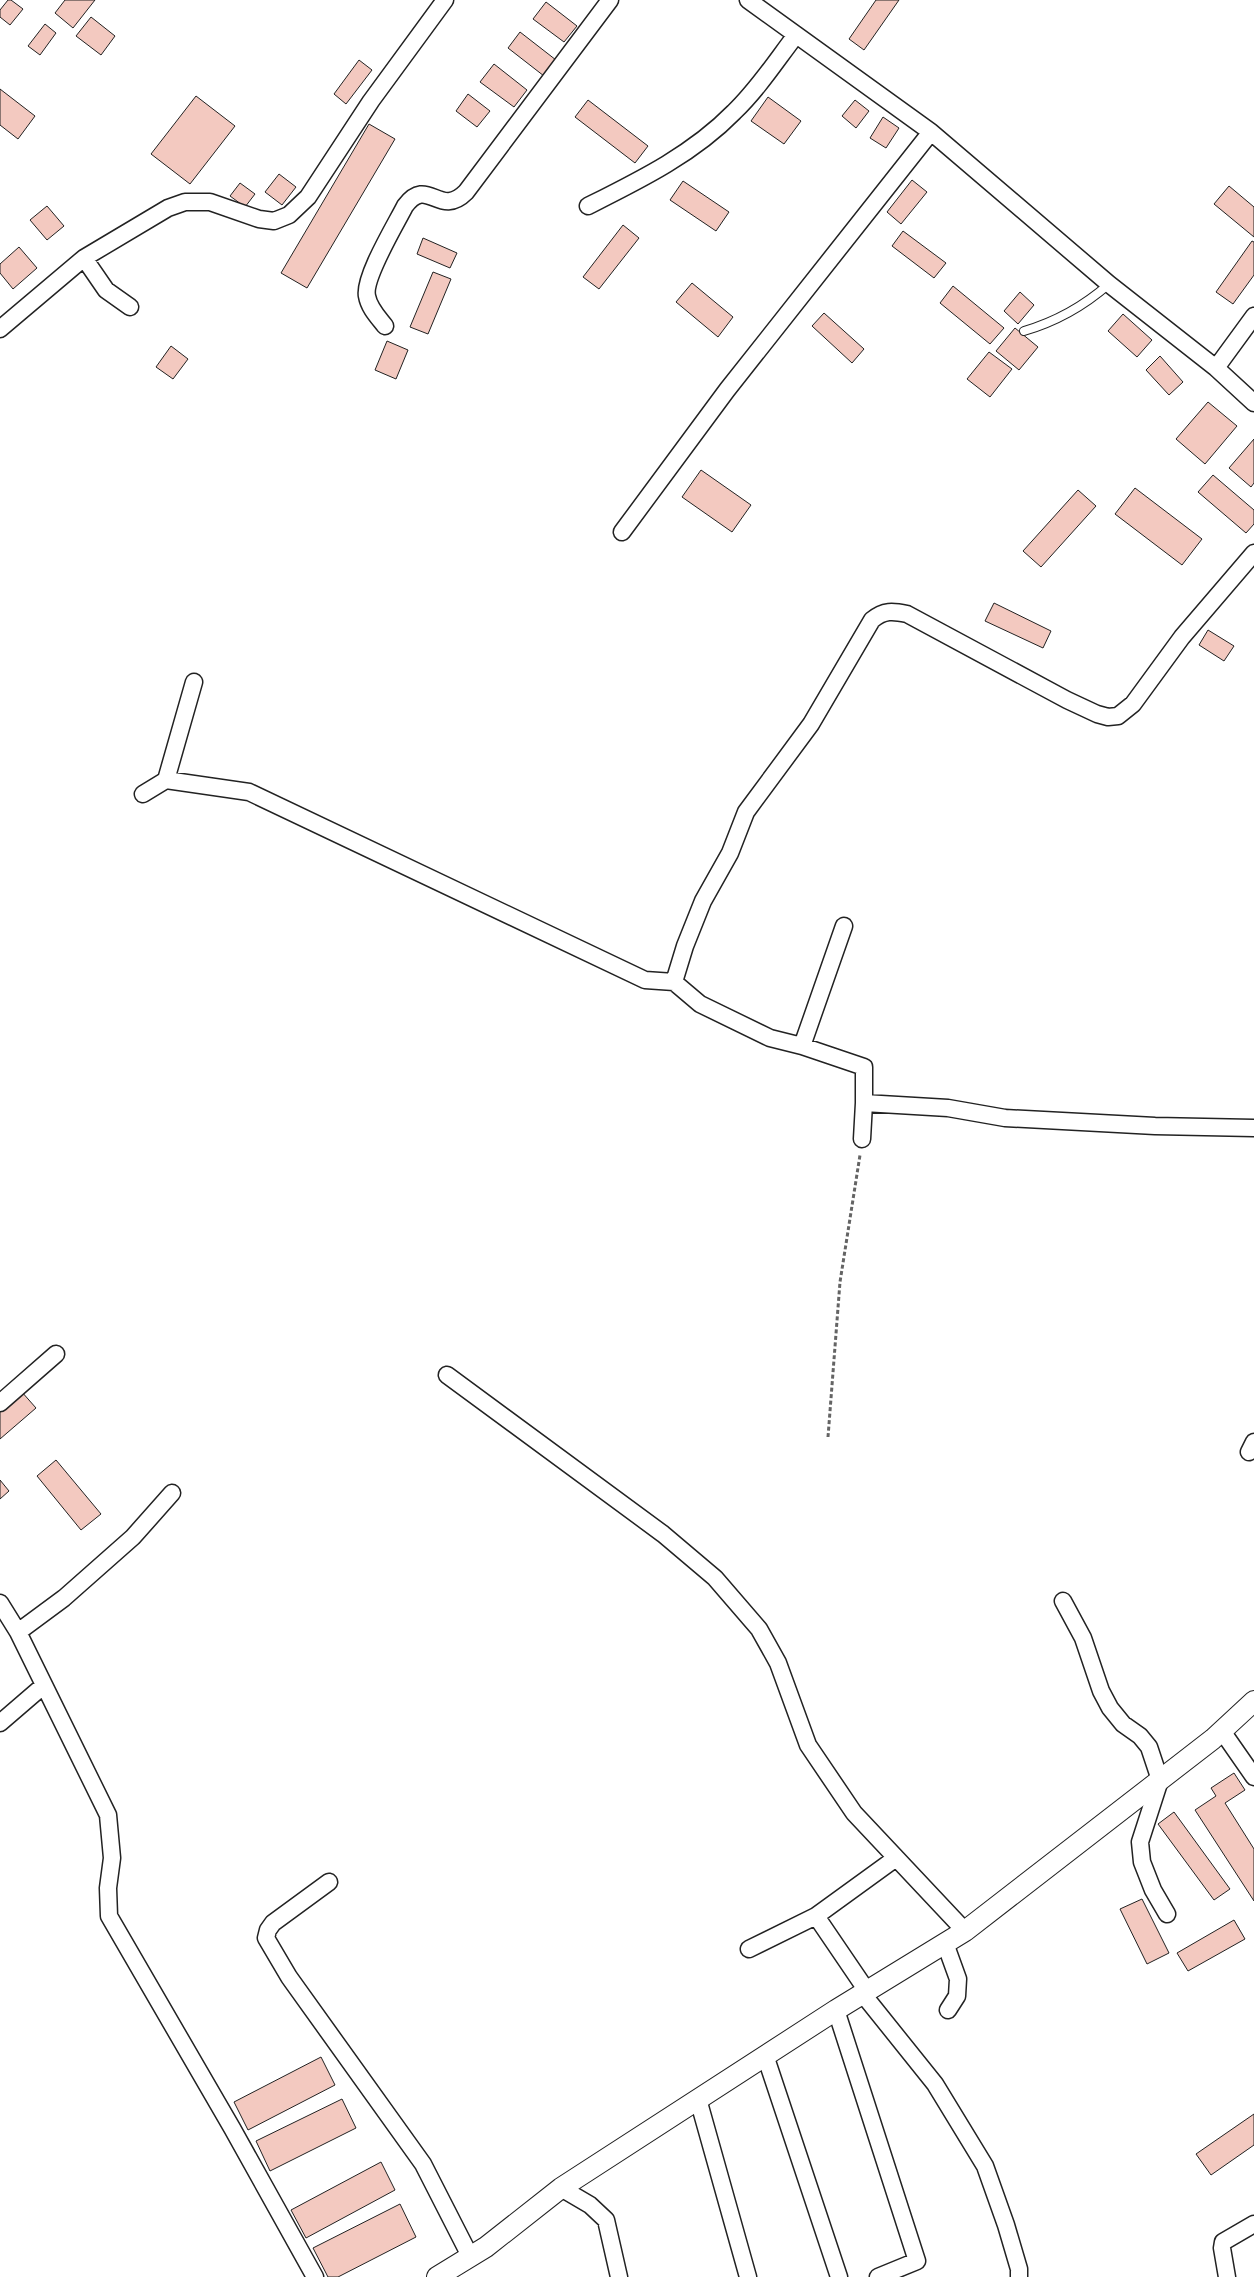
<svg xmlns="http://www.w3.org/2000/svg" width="1254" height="2277" font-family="'Roboto Condensed',sans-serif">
  <rect width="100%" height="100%" fill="#fff"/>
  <path fill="#f3c9c0" stroke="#222" d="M 8,0 L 11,0 L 23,9 L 10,25 L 0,17 L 0,10 Z
    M 65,0 L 95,0 L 73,28 L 55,13 Z
    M 876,0 L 899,0 L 864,50 L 849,39 Z
    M 546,2 L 577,26 L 564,42 L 533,19 Z
    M 91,17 L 115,36 L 101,55 L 76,36 Z
    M 45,24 L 56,33 L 40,55 L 28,46 Z
    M 520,32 L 556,60 L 544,76 L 508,48 Z
    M 359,60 L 372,70 L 346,104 L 334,94 Z
    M 494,64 L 527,90 L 514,107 L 480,82 Z
    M 0,89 L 35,116 L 18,139 L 0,125 Z
    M 468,94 L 490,111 L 477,127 L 456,111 Z
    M 196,96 L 235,126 L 190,184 L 151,154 Z
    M 768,97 L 801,121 L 784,144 L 751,121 Z
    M 588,100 L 648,146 L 635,163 L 575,117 Z
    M 855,100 L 869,111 L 856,128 L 842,116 Z
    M 883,117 L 899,128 L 886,148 L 870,138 Z
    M 369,124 L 395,139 L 307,288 L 281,273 Z
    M 279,174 L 296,187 L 282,205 L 265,192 Z
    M 912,180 L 927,192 L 901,224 L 887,212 Z
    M 683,181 L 729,212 L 716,231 L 670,200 Z
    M 240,183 L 255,194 L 245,207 L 230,196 Z
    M 1229,186 L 1254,207 L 1254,237 L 1214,204 Z
    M 47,206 L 64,226 L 47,240 L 30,220 Z
    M 623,225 L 639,238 L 599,289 L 583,277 Z
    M 903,231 L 946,263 L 934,278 L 892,246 Z
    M 423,238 L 457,253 L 450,268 L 417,254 Z
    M 1252,241 L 1254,242 L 1254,275 L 1233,304 L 1216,292 Z
    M 19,247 L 37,268 L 13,289 L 0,273 L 0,264 Z
    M 433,272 L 451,279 L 428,334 L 410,327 Z
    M 692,283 L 733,317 L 718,337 L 676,302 Z
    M 953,286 L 1004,328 L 990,344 L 940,303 Z
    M 1020,292 L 1034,305 L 1018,324 L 1004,311 Z
    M 824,313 L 864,349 L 852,363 L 812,326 Z
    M 1123,314 L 1152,340 L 1137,357 L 1108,331 Z
    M 1015,328 L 1038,347 L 1019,370 L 996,351 Z
    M 387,341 L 408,350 L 396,379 L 375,370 Z
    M 171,346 L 188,359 L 173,379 L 156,367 Z
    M 989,352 L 1012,369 L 990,397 L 967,379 Z
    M 1160,356 L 1183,382 L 1169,395 L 1146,370 Z
    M 1208,402 L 1237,426 L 1205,464 L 1176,439 Z
    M 1254,439 L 1254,483 L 1251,487 L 1229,468 Z
    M 701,470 L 751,505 L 732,532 L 682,497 Z
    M 1213,475 L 1254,510 L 1254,524 L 1246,533 L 1198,492 Z
    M 1135,488 L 1202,539 L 1182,565 L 1115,514 Z
    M 1078,490 L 1096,506 L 1041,567 L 1023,551 Z
    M 994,603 L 1051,631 L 1043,648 L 985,621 Z
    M 1208,630 L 1234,646 L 1224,661 L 1199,645 Z
    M 21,1391 L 36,1408 L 0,1439 L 0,1409 Z
    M 56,1460 L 101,1514 L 81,1530 L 37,1476 Z
    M 0,1480 L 9,1491 L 0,1499 Z
    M 1234,1773 L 1245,1790 L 1225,1803 L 1254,1849 L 1254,1901 L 1195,1810 L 1216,1796 L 1211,1788 Z
    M 1174,1812 L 1230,1889 L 1214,1900 L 1158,1824 Z
    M 1142,1899 L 1169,1953 L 1147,1964 L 1120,1909 Z
    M 1234,1920 L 1245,1939 L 1188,1971 L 1177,1953 Z
    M 321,2057 L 335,2085 L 248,2130 L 234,2102 Z
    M 342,2099 L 356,2128 L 270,2171 L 256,2141 Z
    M 1254,2114 L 1254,2145 L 1211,2175 L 1196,2154 Z
    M 381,2162 L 395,2190 L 306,2238 L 291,2210 Z
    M 400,2204 L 416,2237 L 338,2277 L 328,2277 L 313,2248 Z"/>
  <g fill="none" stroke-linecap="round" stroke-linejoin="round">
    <defs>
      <path id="service" d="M 1024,331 C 1055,322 1085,305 1109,284"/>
      <path id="minor" d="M 748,0 L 931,132 L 1109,284 L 1216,368 L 1254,403
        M 588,206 C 640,180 693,154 734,112 C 758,89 776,61 796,35
        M 84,258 L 106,290 L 130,307
        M 385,326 C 378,317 369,308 367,296 C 363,278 396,224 405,206 C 428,175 439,219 466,192 L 610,0
        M 0,329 L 84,258 L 168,208 L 185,202 L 210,202 L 259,219 L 274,221 L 289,215 L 308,197 L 371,101 L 445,0
        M 1216,368 L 1254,316
        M 622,532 L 727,390 L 931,132
        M 166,780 L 194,682
        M 143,794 L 166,780 L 249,792 L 645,980 L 674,982 L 700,1004 L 770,1038 L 802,1046 L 864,1067 L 864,1103 L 948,1108 L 1005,1118 L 1155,1126 L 1254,1128
        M 674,982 L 685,946 L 703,901 L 730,853 L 746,812 L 811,724 L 872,620 C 884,610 893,611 907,614 L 1067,700 L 1097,714 L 1108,717 L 1118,716 L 1133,704 L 1182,637 L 1254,553
        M 802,1046 L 844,926
        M 862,1139 L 864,1103
        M 447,1375 L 663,1534 L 715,1578 L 759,1629 L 778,1663 L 808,1745 L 854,1813 L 965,1931
        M 0,1403 L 56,1354
        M 1249,1452 L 1254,1442
        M 1063,1601 L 1083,1638 L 1101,1691 L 1110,1708 L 1123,1724 L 1140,1736 L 1149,1747 L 1160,1780 L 1140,1842 L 1142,1862 L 1153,1890 L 1167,1914
        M 0,1603 L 18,1632 L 108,1815 L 112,1858 L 108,1888 L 109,1916 L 232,2128 L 315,2277
        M 18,1632 L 64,1598 L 133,1537 L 172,1493
        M 0,1723 L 43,1686
        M 1222,1731 L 1254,1777
        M 329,1882 L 273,1923 L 268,1930 L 266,1938 L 289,1977 L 423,2164 L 470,2256
        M 816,1916 L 896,1858
        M 945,1943 L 958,1979 L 957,1996 L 948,2010
        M 749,1949 L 816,1916 L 867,1991
        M 862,1993 L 935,2084 L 985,2166 L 1006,2225 L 1019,2269 L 1019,2277
        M 836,2010 L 917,2261 L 878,2277
        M 765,2055 L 839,2277
        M 698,2099 L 748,2277
        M 561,2188 L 590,2205 L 606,2220 L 619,2277
        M 1227,2277 L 1222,2248 L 1223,2242 L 1254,2224"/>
      <path id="tertiary" d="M 437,2277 L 486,2247 L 561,2188 L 836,2010 L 965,1931 L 1213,1739 L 1254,1701"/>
    </defs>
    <use href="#service" stroke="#222" stroke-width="10"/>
    <use href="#minor" stroke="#222" stroke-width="19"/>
    <use href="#tertiary" stroke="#222" stroke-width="22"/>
    <path stroke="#646464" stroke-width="3" stroke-dasharray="4 2.5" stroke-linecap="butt" d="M 828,1437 L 840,1282 L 860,1155"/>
    <use href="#service" stroke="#fff" stroke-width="8"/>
    <use href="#minor" stroke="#fff" stroke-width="16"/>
    <use href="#tertiary" stroke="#fff" stroke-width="20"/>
  </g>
</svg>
